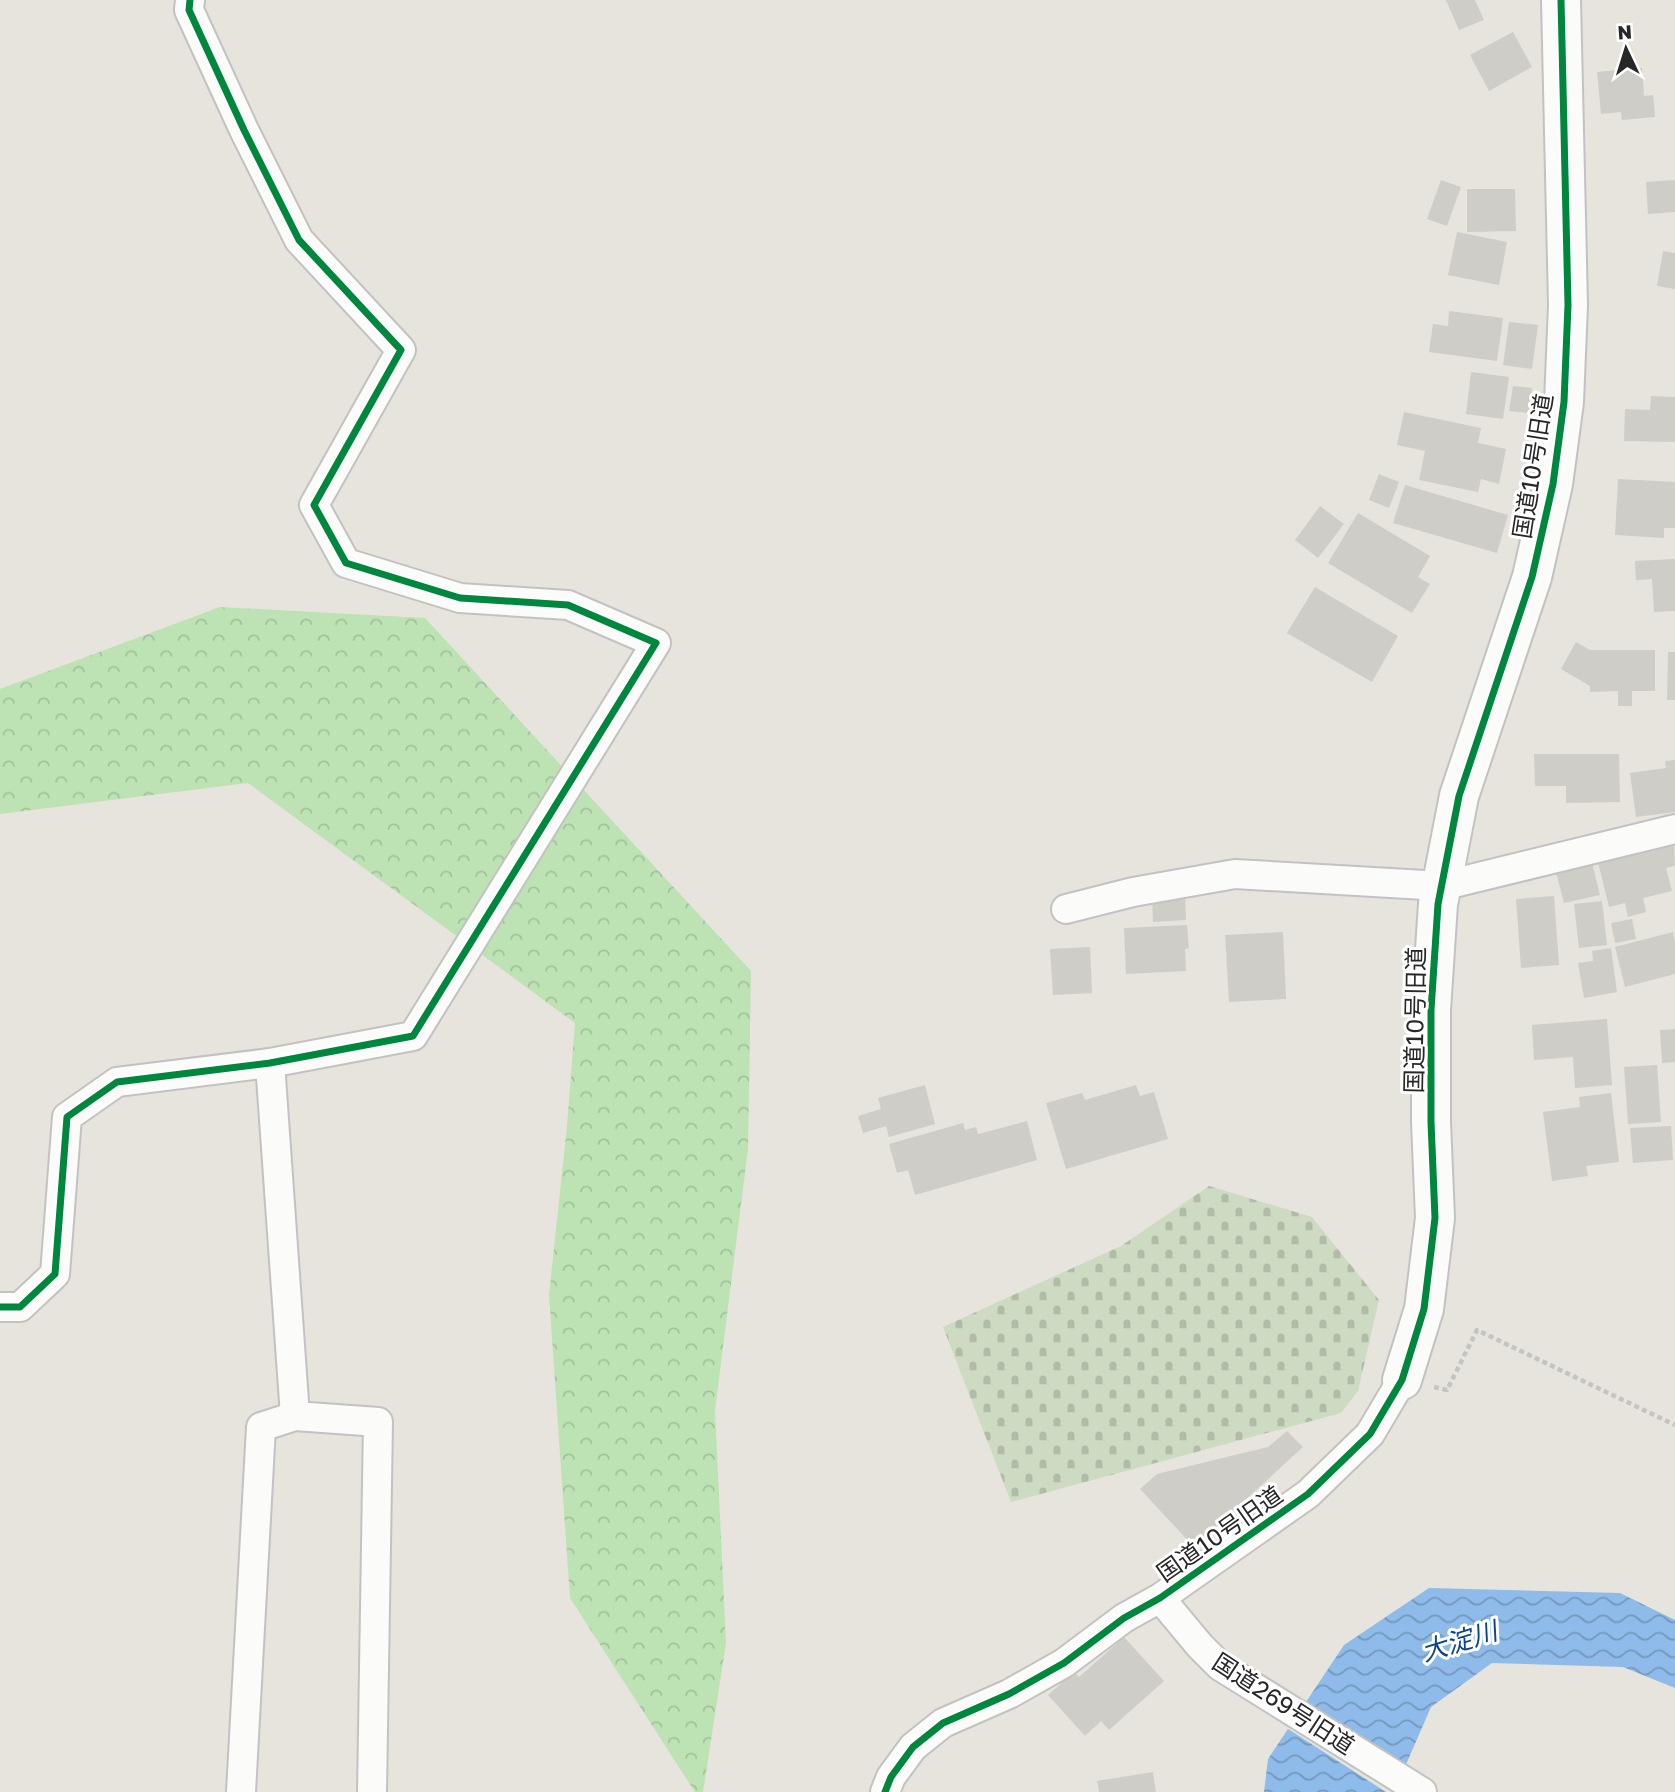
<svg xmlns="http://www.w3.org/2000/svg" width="1675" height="1792" font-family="'Golos Text','Noto Sans JP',sans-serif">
  <defs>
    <pattern id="forest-crowns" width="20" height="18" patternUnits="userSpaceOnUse" patternTransform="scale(1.75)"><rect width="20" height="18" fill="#bde2b4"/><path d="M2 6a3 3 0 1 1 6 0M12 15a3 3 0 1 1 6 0" fill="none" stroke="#a2c29b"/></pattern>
    <pattern id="cemetery-stones" width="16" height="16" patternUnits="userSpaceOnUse" patternTransform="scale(1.75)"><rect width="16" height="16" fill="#cddbc3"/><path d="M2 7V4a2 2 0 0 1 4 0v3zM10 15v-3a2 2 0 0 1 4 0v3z" fill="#b0bca8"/></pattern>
    <pattern id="water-waves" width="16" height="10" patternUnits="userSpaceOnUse" patternTransform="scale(1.75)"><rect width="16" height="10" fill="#8ebbe9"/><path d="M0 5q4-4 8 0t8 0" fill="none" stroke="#7498bd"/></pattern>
  </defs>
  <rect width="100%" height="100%" fill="#e6e4dc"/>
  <path fill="url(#forest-crowns)" d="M 220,607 L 425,618 L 751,971 L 748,1149 L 715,1410 L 726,1643 L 703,1792 L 695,1792 L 570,1598 L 549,1295 L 567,1126 L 575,1023 L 248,783 L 0,814 L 0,689 Z"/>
  <path fill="url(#cemetery-stones)" d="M 1209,1186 L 1312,1217 L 1379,1300 L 1358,1391 L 1341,1413 L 1011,1502 L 943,1327 L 1121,1246 Z"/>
  <path fill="url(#water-waves)" d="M 1429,1588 L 1620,1593 L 1675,1620 L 1675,1688 L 1623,1667 L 1492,1663 L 1431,1707 L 1394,1792 L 1264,1792 L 1268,1759 L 1344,1645 Z"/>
  <path fill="#e6e4dc" d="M 1303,1699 L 1409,1767 L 1398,1792 L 1386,1792 L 1285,1727 Z"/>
  <path fill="#cfcdc7" d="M 1446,0 L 1475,0 L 1484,20 L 1459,30 Z
    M 1513,32 L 1532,67 L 1489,91 L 1470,55 Z
    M 1642,68 L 1644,96 L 1653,95 L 1655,117 L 1622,120 L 1621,112 L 1601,114 L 1597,72 Z
    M 1441,180 L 1461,187 L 1447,226 L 1427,219 Z
    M 1675,180 L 1675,212 L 1648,214 L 1646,182 Z
    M 1467,189 L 1515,189 L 1516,231 L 1467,232 Z
    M 1457,232 L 1507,242 L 1499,285 L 1448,275 Z
    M 1663,251 L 1675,253 L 1675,289 L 1657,286 Z
    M 1449,311 L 1503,318 L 1497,361 L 1429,352 L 1433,324 L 1448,326 Z
    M 1509,322 L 1538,325 L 1532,369 L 1503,365 Z
    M 1471,372 L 1509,377 L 1503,419 L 1466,414 Z
    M 1513,386 L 1532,388 L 1529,413 L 1509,411 Z
    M 1651,396 L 1675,397 L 1675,442 L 1624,441 L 1625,409 L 1650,410 Z
    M 1404,412 L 1481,428 L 1478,443 L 1506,449 L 1499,484 L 1481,479 L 1478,492 L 1419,480 L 1425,451 L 1397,445 Z
    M 1379,474 L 1399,482 L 1389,508 L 1369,500 Z
    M 1618,479 L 1675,482 L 1675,528 L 1664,528 L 1664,538 L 1615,535 Z
    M 1405,485 L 1508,515 L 1497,553 L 1393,523 Z
    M 1320,506 L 1344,524 L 1318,558 L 1295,540 Z
    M 1358,513 L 1430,556 L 1418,577 L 1430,584 L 1412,613 L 1328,563 Z
    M 1675,559 L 1675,611 L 1654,612 L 1652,579 L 1636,580 L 1635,561 Z
    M 1315,587 L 1398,636 L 1372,682 L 1287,633 Z
    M 1576,642 L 1590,650 L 1655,650 L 1655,691 L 1632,691 L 1632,706 L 1618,706 L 1618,691 L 1590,692 L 1590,686 L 1561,669 Z
    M 1668,652 L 1675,652 L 1675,700 L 1667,700 Z
    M 1534,754 L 1619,754 L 1620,802 L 1566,803 L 1566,786 L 1535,786 Z
    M 1675,760 L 1675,812 L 1636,817 L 1630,773 L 1666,768 L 1665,761 Z
    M 1659,841 L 1661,848 L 1674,844 L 1675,866 L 1666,868 L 1672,891 L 1643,898 L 1646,912 L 1628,917 L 1625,903 L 1609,907 L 1597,858 Z
    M 1591,859 L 1600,895 L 1564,903 L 1555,868 Z
    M 1185,895 L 1186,920 L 1153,922 L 1152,896 Z
    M 1554,896 L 1559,965 L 1521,968 L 1516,899 Z
    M 1602,901 L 1607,945 L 1579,948 L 1574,904 Z
    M 1632,919 L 1636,939 L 1615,943 L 1611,923 Z
    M 1187,925 L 1189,948 L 1185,949 L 1186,971 L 1126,974 L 1124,928 Z
    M 1283,932 L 1286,999 L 1229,1002 L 1225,935 Z
    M 1673,932 L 1675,942 L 1675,974 L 1625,987 L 1615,947 Z
    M 1090,947 L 1092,993 L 1053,995 L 1050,949 Z
    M 1611,948 L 1617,992 L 1584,998 L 1578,963 L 1593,961 L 1592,951 Z
    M 1607,1019 L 1612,1085 L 1575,1088 L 1573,1057 L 1534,1060 L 1532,1025 Z
    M 1675,1029 L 1675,1062 L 1662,1063 L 1660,1030 Z
    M 1657,1065 L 1661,1122 L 1628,1124 L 1624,1067 Z
    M 925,1085 L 935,1124 L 889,1137 L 886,1126 L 863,1133 L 858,1116 L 881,1109 L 878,1098 Z
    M 1136,1085 L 1140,1096 L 1154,1092 L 1168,1139 L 1066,1169 L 1046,1103 L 1082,1093 L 1085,1100 Z
    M 1611,1093 L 1619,1162 L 1586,1166 L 1588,1176 L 1552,1181 L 1543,1112 L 1580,1107 L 1579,1097 Z
    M 1027,1121 L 1037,1160 L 915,1195 L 908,1170 L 897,1173 L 889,1144 L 963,1123 L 965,1130 L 976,1127 L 978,1134 Z
    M 1671,1126 L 1673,1160 L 1633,1163 L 1630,1128 Z
    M 1287,1431 L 1303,1447 L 1194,1547 L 1140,1489 L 1157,1474 L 1268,1447 Z
    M 1124,1637 L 1164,1681 L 1109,1730 L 1101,1721 L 1085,1736 L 1048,1695 L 1074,1672 L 1079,1677 Z
    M 1153,1772 L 1156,1792 L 1099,1792 L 1097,1781 Z"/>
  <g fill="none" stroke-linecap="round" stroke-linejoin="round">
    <defs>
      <path id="street" d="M 1066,909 L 1133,892 L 1235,874 L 1442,886 L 1675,829
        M 0,1307 L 20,1307 L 55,1274 L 67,1117 L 117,1082 L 270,1063 L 413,1036 L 656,643 L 568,605 L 460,598 L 346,563 L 314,505 L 401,350 L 299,240 L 244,130 L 189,10 L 190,0
        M 295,1416 L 378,1422 L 372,1792
        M 1160,1598 L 1200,1646 L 1220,1666 L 1422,1792
        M 241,1792 L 261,1427 L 295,1416 L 270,1063
        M 885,1792 L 891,1777 L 913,1747 L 943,1723 L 1009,1694 L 1064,1663 L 1124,1618 L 1160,1598 L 1308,1494 L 1370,1434 L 1402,1380"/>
      <path id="secondary" d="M 1402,1380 L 1424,1309 L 1435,1218 L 1431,1122 L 1431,1010 L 1438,904 L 1459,796 L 1532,577 L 1553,484 L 1564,402 L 1568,305 L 1561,0"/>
    </defs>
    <use href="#street" stroke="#c3c2c2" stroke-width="32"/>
    <use href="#secondary" stroke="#c3c2c2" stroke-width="42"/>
    <path stroke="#c4c4c3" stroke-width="4.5" stroke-dasharray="5 3.5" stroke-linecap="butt" d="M 1434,1387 L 1447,1390 L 1477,1330 L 1675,1425"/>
    <use href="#street" stroke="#fbfbfa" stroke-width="28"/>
    <use href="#secondary" stroke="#fbfbfa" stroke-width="38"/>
    <defs>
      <path id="cycleway" d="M 0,1307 L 20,1307 L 55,1274 L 67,1117 L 117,1082 L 270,1063 L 413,1036 L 656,643 L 568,605 L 460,598 L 346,563 L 314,505 L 401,350 L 299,240 L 244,130 L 189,10 L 190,0
        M 885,1792 L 891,1777 L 913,1747 L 943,1723 L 1009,1694 L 1064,1663 L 1124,1618 L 1160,1598 L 1308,1494 L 1370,1434 L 1402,1380 L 1424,1309 L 1435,1218 L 1431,1122 L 1431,1010 L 1438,904 L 1459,796 L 1532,577 L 1553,484 L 1564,402 L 1568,305 L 1561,0"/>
    </defs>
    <use href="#cycleway" stroke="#fff" stroke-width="11"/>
    <use href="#cycleway" stroke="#00873e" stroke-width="7"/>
  </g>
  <g text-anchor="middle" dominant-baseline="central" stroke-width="6" stroke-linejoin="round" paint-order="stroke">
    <g font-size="24" fill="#272727" stroke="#fff">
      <text transform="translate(1532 466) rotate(-81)">国道10号旧道</text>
      <text transform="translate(1414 1020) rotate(-89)">国道10号旧道</text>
      <text transform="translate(1219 1533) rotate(-35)">国道10号旧道</text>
      <text transform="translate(1284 1703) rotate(33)">国道269号旧道</text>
    </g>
    <g font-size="26" font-style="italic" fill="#0d4595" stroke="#fff">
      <text transform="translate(1459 1641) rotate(-17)">大淀川</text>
    </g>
  </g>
  <g transform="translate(1626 49) rotate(356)" stroke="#ffffff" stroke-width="5" paint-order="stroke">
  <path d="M0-5L12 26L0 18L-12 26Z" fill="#272727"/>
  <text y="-10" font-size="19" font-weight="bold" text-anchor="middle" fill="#272727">N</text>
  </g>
</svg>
